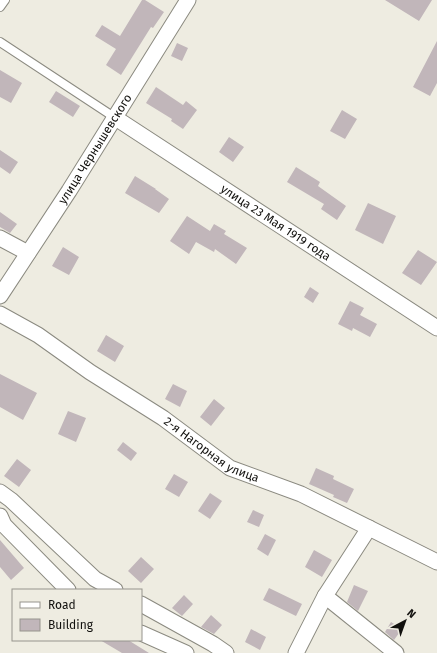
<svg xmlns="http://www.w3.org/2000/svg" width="437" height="653" font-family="'Fira Sans',sans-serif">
  <rect width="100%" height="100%" fill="#eeece1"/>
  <path fill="#c1b6ba" d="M 142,0 L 145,0 L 164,12 L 153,28 L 151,27 L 121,75 L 106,65 L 116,49 L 95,36 L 102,25 L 120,36 Z
    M 385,0 L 432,0 L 419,21 Z
    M 437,41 L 437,83 L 430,96 L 413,87 Z
    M 177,43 L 188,48 L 182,61 L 171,56 Z
    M 0,70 L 22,83 L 11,103 L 0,97 Z
    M 156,87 L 183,105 L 186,101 L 197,110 L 183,129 L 171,121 L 172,119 L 146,103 Z
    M 56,91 L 80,106 L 73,117 L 49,102 Z
    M 342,110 L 357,119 L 345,139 L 330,131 Z
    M 229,137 L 244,147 L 233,162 L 219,152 Z
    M 0,150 L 18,162 L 10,174 L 0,167 Z
    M 296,167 L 320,182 L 318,186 L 346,206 L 337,220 L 321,209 L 324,204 L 287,182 Z
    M 135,176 L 156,189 L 155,189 L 169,199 L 159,213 L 125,193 Z
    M 368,203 L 396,216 L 383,244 L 355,230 Z
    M 0,212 L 17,224 L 10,233 L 0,227 Z
    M 187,216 L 210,231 L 214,224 L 226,231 L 224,234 L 247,248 L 236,264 L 215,249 L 214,252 L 196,242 L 189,254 L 170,241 Z
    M 63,247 L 79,257 L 69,275 L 52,266 Z
    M 418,250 L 437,262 L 421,285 L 402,273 Z
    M 310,287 L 319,293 L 313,303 L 304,297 Z
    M 350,301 L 364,308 L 360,315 L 377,324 L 370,337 L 353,328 L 352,331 L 338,324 Z
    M 106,335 L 124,346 L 115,362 L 97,351 Z
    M 0,374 L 37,393 L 23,420 L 0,407 Z
    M 173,384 L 187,391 L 180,407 L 165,399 Z
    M 214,399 L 225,408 L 211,426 L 200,417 Z
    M 68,411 L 86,418 L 76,442 L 58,434 Z
    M 123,442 L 137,453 L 131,461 L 117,450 Z
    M 17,459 L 31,470 L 19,487 L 4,476 Z
    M 316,468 L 334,476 L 333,479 L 354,489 L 347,503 L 333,497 L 334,495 L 309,484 Z
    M 174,474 L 188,482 L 179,497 L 165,489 Z
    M 210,493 L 222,501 L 210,519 L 198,511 Z
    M 253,510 L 264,515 L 259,527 L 247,522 Z
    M 265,534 L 276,540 L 268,556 L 257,549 Z
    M 0,540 L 24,568 L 11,580 L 0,567 Z
    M 314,550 L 332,560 L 322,577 L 305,567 Z
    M 141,557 L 154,569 L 141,583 L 128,571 Z
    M 354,585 L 368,591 L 358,611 L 347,602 Z
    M 269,588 L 302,604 L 296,616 L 263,600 Z
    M 184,595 L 193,604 L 182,616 L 172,608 Z
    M 211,615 L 222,625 L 214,634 L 201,627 Z
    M 391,622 L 402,629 L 394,640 L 385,632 Z
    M 251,629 L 266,637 L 260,650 L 245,642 Z
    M 100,640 L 128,640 L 149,653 L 122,653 Z"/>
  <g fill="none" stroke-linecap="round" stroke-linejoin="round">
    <defs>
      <path id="service" d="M 0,7 L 5,0
        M 0,42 L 114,117"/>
      <g id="minor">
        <path id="s1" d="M 114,117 L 437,328"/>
        <path d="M 0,238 L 28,253"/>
        <path id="s2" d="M 0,296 L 69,191 L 188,0"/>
        <path id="s3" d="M 0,314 L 38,335 L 90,372 L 163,418 L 230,468 L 301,494 L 437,562"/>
        <path d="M 0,492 L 11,500 L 95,579 L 115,590"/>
        <path d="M 0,516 L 4,525 L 68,590"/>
        <path d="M 325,596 L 396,653"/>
        <path d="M 141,604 L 213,644 L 226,653"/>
        <path d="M 141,633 L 186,653"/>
        <path d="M 296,653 L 325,596 L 369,528"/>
      </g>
    </defs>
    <use href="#service" stroke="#8b8a80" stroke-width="10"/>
    <use href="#minor" stroke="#8b8a80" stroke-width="17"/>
    <use href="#service" stroke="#fff" stroke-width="8"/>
    <use href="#minor" stroke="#fff" stroke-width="15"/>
  </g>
  <g text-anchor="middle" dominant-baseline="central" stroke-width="3" stroke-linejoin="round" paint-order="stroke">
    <g font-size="12" fill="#12110e" stroke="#eeece1">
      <text stroke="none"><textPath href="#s2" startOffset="175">улица Чернышевского</textPath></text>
      <text stroke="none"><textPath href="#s1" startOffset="193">улица 23 Мая 1919 года</textPath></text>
      <text stroke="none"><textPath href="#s3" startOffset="252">2-я Нагорная улица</textPath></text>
    </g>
  </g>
  <rect x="12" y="589" width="130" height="52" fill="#eeece1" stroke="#96948d"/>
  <rect x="20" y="602" width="20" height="6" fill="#ffffff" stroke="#96948d"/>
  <text x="48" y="609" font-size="12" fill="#12110e">Road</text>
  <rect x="20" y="619" width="20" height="12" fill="#c1b6ba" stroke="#96948d"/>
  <text x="48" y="629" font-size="12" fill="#12110e">Building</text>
  <g transform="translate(405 621) rotate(41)" stroke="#eeece1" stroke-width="3" paint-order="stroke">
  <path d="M0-3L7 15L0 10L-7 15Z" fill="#12110e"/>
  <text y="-6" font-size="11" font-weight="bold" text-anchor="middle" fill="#12110e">N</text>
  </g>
</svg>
